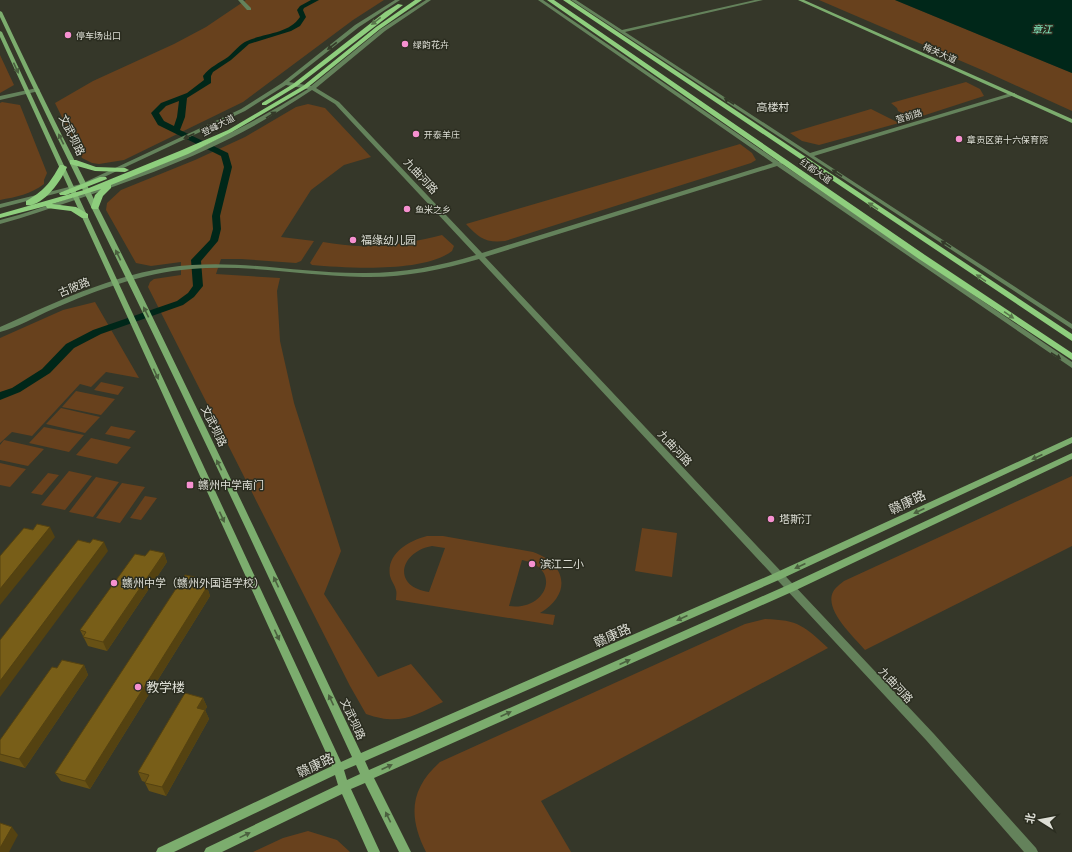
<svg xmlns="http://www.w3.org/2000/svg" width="1072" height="852" font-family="Montserrat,'Noto Sans SC',sans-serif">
  <rect width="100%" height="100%" fill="#353729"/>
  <path fill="#68411d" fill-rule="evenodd" d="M 246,0 L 384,0 L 353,20 L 243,102 L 124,160 L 99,164 L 92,163 L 82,158 L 55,103 L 93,81 L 174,44 L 206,27 Z
    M 819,0 L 895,0 L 1072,73 L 1072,111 L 982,70 Z
    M 0,55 L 14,85 L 0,93 Z
    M 966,82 L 980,89 L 984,96 L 913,119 L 898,111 L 897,108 L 891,103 Z
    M 2,102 L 20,105 L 47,173 L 44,180 L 44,184 C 31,194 16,197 0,200 L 0,103 Z
    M 308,104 L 325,108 L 371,157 L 344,165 L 311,190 L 281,237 L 314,241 L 301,261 L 296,263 L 241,259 L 221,259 L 216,274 L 280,278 L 277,291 L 280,341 L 294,403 L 341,551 L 324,594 L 378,677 L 411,664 L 443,702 C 413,716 400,726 366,714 L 350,686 L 148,287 L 150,282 L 154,279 L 181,275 L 181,262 L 151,266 L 136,263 L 106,210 L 107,203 L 121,190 L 195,160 L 245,137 L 296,107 Z
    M 871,109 L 899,123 L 819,145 L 802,141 L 790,133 Z
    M 740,144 L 752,153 L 756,160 L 751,163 L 505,241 C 485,243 479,238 466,224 Z
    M 442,235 L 454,246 L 452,251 C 423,273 348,268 312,265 L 310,263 L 323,242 C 338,244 354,247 369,246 C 394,246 418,241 442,235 Z
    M 95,302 L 139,378 L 106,372 L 91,387 L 80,384 L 32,436 L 12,432 L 0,443 L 0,338 L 63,310 Z
    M 101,382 L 124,387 L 118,395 L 94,390 Z
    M 76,391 L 115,399 L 101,415 L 62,407 Z
    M 61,408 L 100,417 L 85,433 L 46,424 Z
    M 111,426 L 136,431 L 129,439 L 105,434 Z
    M 44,427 L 84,435 L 69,452 L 29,443 Z
    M 91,438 L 131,447 L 117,464 L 76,455 Z
    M 4,440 L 44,449 L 28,466 L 0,460 L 0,445 Z
    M 0,463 L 26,469 L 10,487 L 0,485 Z
    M 69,471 L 92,476 L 65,510 L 41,505 Z
    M 48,473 L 59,475 L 42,495 L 31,493 Z
    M 1072,476 L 1072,546 L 865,650 C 854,637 824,610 833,592 C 835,588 840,584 844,581 Z
    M 96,477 L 119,482 L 93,517 L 69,512 Z
    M 122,483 L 145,487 L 120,523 L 96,518 Z
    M 145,496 L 157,498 L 141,520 L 130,518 Z
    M 642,528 L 677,533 L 672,577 L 635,571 Z
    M 427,536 L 443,536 L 533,552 C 567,564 572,594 540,613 L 555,615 L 553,625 L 396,600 C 396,597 397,593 396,590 C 395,585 391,581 390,576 C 386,554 408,541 427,536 ZM 432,546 L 445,548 L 429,592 C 392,587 399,552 432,546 ZM 522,560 C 563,568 547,611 509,606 Z
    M 765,619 C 799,620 804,626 828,648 L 541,801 L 571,852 L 426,852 C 408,816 410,789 440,762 L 745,624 Z
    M 308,831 L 337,840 L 350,852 L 253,852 L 283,838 Z"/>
  <path fill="#002719" d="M 895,0 L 1072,0 L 1072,73 Z"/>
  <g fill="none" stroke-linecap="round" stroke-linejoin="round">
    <path fill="#002719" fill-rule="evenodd" d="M 311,0 L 319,0 L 304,8 L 303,10 L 306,17 L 300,26 L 291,31 L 249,44 L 231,60 L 213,72 L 211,76 L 211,83 L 187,98 L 185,117 L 180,130 L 228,153 L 232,167 L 220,216 L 221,229 L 218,241 L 201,261 L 203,286 L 194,297 L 183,305 L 101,334 L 74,348 L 50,373 L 20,392 L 0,400 L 0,392 L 12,388 L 42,369 L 66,344 L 93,330 L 177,301 L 188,293 L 193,286 L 191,260 L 210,240 L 213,229 L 212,216 L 224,167 L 221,156 L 158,125 L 151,113 L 161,103 L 187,93 L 204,80 L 203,76 C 210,67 219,63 228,57 C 234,52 240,44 247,41 C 264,33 289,34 300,17 L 297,10 L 300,6 ZM 179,101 L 177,117 L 174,126 L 164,121 L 159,113 L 166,106 Z"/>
    <path fill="#64825b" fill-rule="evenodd" d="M 238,0 L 243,0 L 251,8 L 251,10 L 247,10 Z
      M 395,0 L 400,0 L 359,27 L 289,82 L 311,86 L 381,29 L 426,0 L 431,0 L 385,31 L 316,88 L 339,102 L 482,253 L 773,163 L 538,0 L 543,0 L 779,162 L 782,162 L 782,164 L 1072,362 L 1072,368 L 777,166 L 485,257 L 934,734 L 1036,848 L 1038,852 L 1024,852 L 926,740 L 479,259 C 441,270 402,278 363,277 C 306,276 248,264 191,269 C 142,273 97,290 53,309 C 35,317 18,327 0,332 L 0,327 C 61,300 124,269 192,265 C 250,261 307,274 365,273 C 403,273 440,266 476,255 L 335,104 L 312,90 C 286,107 259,124 231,138 C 181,163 128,182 75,200 C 50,208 26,217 0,224 L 0,220 C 25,214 48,205 73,197 C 158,168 232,137 308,89 L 286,85 L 245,111 L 85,186 L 0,208 L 0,204 L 81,184 L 241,109 L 282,83 L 355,25 Z
      M 571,0 L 576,0 L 622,30 L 755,0 L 763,0 L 625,32 L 810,153 L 1011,93 L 1015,93 L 1015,95 L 814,156 L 1072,324 L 1072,329 Z
      M 37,88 L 40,90 L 39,91 L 0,100 L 0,96 Z"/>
    <path fill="#7cad6e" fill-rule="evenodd" d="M 798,0 L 804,0 L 1072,119 L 1072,123 Z
      M 0,11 L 2,12 C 44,102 90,190 134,279 C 211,437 286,594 361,753 L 775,573 L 1072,437 L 1072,443 L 781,579 L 365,761 L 369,770 L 788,585 L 1072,453 L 1072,459 L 794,591 L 374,778 L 411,852 L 399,852 L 365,783 L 351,789 L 380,852 L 368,852 L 342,794 L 222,852 L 204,852 L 206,848 L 338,785 L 335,775 L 174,852 L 156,852 L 158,848 L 332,766 L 0,37 L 0,31 L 2,32 L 341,762 L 352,757 C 278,596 203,436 125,276 C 83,190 40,104 0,17 ZM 356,765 L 360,774 L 347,780 L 344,770 Z"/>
    <path fill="#8ece7d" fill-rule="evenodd" d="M 415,0 L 422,0 L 380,29 L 307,88 L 232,132 L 188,154 L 111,185 L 111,188 L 103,196 L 98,209 L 92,209 L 91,207 L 95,195 L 101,189 L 52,204 L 76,207 L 88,214 L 88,218 L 82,218 L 71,211 L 47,208 L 46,206 L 0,218 L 0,214 L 84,190 L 182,150 L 228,130 L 303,86 L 376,27 Z
      M 547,0 L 554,0 L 925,255 L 1072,353 L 1072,360 L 919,259 Z
      M 563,0 L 570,0 L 1072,334 L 1072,341 Z
      M 398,4 L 403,5 L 297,86 L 266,105 L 262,105 L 262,103 L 293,84 L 385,12 Z
      M 70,160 L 76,160 L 96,167 L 125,168 L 129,170 L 125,172 L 95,171 L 70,164 Z
      M 60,165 L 63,165 L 67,167 C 62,180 42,208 26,205 L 26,201 C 44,191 50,183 60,165 Z
      M 100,177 L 106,177 L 107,179 L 66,195 L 60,195 L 59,193 Z"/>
  </g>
  <path fill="#675115" d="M 164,553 L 167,562 L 107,651 L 88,646 L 80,630 L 145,556 Z
    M 195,577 L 198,585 L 207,587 L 210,596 L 90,789 L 61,781 L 55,773 Z
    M 84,665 L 88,675 L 25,768 L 0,761 L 0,740 L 57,668 Z
    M 203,698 L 207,707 L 205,710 L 209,719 L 166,796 L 149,791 L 145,783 L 145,782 L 142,781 L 138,772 Z"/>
  <path fill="#544211" d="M 50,527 L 55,537 L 0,605 L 0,589 Z
    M 104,542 L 108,551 L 0,697 L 0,681 Z
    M 164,553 L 167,562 L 107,651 L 103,642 Z
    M 195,577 L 199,587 L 192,583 Z
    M 207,587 L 210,596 L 90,789 L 85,781 Z
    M 84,665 L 88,675 L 25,768 L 19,759 Z
    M 203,698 L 207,707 L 201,717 L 197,708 Z
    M 205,710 L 209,719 L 166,796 L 162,787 Z
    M 12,827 L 18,835 L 9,852 L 0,852 L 0,848 Z"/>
  <path fill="#785e18" stroke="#544211" d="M 37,524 L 50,527 L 0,589 L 0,556 L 24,528 L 33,530 Z
    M 93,539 L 104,542 L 0,681 L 0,640 L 78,540 L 90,543 Z
    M 150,550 L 164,553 L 103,642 L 83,637 L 86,632 L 80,630 L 135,554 L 145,556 Z
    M 185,575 L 195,577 L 192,583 L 207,587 L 85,781 L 55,773 Z
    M 62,660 L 84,665 L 19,759 L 0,754 L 0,740 L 52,667 L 57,668 Z
    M 185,693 L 203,698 L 197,708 L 205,710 L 162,787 L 145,783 L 149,775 L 138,772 Z
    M 0,823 L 12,827 L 0,848 Z"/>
  <defs><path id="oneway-solid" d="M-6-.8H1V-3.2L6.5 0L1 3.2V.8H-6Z"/></defs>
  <g fill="#58754a">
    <use href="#oneway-solid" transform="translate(376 21) rotate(142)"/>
    <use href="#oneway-solid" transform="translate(873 206) rotate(-146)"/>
    <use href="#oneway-solid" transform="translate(981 278) rotate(-146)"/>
    <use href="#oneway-solid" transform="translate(1009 315) rotate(34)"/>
  </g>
  <g fill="#343a29">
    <use href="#oneway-solid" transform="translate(332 46) rotate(142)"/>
    <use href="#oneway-solid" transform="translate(729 101) rotate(-147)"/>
    <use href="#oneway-solid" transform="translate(271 115) rotate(-32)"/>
    <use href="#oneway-solid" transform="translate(189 136) rotate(155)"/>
    <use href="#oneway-solid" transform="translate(837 173) rotate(-147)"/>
    <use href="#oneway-solid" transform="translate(946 244) rotate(-147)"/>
    <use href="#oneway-solid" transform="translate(1056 356) rotate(33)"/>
  </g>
  <g fill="#4b603f">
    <use href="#oneway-solid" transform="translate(16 68) rotate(65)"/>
    <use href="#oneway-solid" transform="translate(61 139) rotate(-116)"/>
    <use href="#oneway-solid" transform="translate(118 255) rotate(-116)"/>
    <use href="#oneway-solid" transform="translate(146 312) rotate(-116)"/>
    <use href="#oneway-solid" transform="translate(156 374) rotate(65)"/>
    <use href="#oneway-solid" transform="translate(1037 457) rotate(155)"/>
    <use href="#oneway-solid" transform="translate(219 465) rotate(-116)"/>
    <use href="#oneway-solid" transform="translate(919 511) rotate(155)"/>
    <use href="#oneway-solid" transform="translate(222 517) rotate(65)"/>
    <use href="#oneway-solid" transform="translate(800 566) rotate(155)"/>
    <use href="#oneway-solid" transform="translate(276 582) rotate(-115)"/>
    <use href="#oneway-solid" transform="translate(682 618) rotate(156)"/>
    <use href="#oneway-solid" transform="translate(277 635) rotate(65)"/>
    <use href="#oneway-solid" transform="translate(625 662) rotate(-24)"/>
    <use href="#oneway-solid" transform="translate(331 700) rotate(-115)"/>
    <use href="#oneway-solid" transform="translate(506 714) rotate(-24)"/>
    <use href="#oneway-solid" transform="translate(387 767) rotate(-24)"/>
    <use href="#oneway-solid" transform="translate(388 817) rotate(-116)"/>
    <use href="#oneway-solid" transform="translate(245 835) rotate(-26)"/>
  </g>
  <g fill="#f690d0" stroke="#2b2d20" stroke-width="1.5">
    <circle cx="68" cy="35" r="4"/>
    <circle cx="405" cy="44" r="4"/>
    <circle cx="416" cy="134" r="4"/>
    <circle cx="959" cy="139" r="4"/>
    <circle cx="407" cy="209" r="4"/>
    <circle cx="353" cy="240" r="4"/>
    <rect x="186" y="481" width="8" height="8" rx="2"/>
    <circle cx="771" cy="519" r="4"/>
    <circle cx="532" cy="564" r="4"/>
    <circle cx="114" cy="583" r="4"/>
    <circle cx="138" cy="687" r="4"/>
  </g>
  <g text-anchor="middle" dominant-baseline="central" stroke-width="3" stroke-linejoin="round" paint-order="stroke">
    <g font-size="9" fill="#dedfd6" stroke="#2b2d20" text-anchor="start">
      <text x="76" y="35">停车场出口</text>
      <text x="413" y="44">绿韵花卉</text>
      <text x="424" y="134">开泰羊庄</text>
      <text x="967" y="139">章贡区第十六保育院</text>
      <text x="415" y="209">鱼米之乡</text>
    </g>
    <g font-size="9" fill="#dedfd6" stroke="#2b2d20">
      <text transform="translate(940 53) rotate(24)">梅关大道</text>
      <text transform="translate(909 116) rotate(-17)">营前路</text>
      <text transform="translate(218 125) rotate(-27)">登峰大道</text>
      <text transform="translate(816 171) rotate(35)">红都大道</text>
    </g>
    <g font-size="10" font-style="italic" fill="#85f3c5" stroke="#2b2d20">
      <text x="1042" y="29">章江</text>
    </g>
    <g font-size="11" fill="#dedfd6" stroke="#2b2d20">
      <text x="773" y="107">高楼村</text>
    </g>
    <g font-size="11" fill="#dedfd6" stroke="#2b2d20">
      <text transform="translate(72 135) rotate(64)">文武坝路</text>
      <text transform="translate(421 176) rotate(47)">九曲河路</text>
      <text transform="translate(74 287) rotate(-22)">古陂路</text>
      <text transform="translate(214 426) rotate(64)">文武坝路</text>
      <text transform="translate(675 448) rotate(47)">九曲河路</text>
      <text transform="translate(896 685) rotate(47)">九曲河路</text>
      <text transform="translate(353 719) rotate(65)">文武坝路</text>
    </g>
    <g font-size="11" fill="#dedfd6" stroke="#2b2d20" text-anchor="start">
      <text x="361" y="240">福缘幼儿园</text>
      <text x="198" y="485">赣州中学南门</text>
      <text x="779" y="519">塔斯汀</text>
      <text x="540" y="564">滨江二小</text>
      <text x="122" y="583">赣州中学（赣州外国语学校）</text>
    </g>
    <g font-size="13" fill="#dedfd6" stroke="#2b2d20">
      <text transform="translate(907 502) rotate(-25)">赣康路</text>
      <text transform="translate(612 635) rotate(-24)">赣康路</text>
      <text transform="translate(315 765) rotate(-25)">赣康路</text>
    </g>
    <g font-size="13" fill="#dedfd6" stroke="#2b2d20" text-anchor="start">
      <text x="146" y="687">教学楼</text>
    </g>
  </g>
  <g transform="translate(1040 820) rotate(281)" stroke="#2b2d20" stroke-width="3" paint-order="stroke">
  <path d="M0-3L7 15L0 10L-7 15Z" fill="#dedfd6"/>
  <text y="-6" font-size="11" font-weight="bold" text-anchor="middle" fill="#dedfd6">北</text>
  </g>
</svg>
